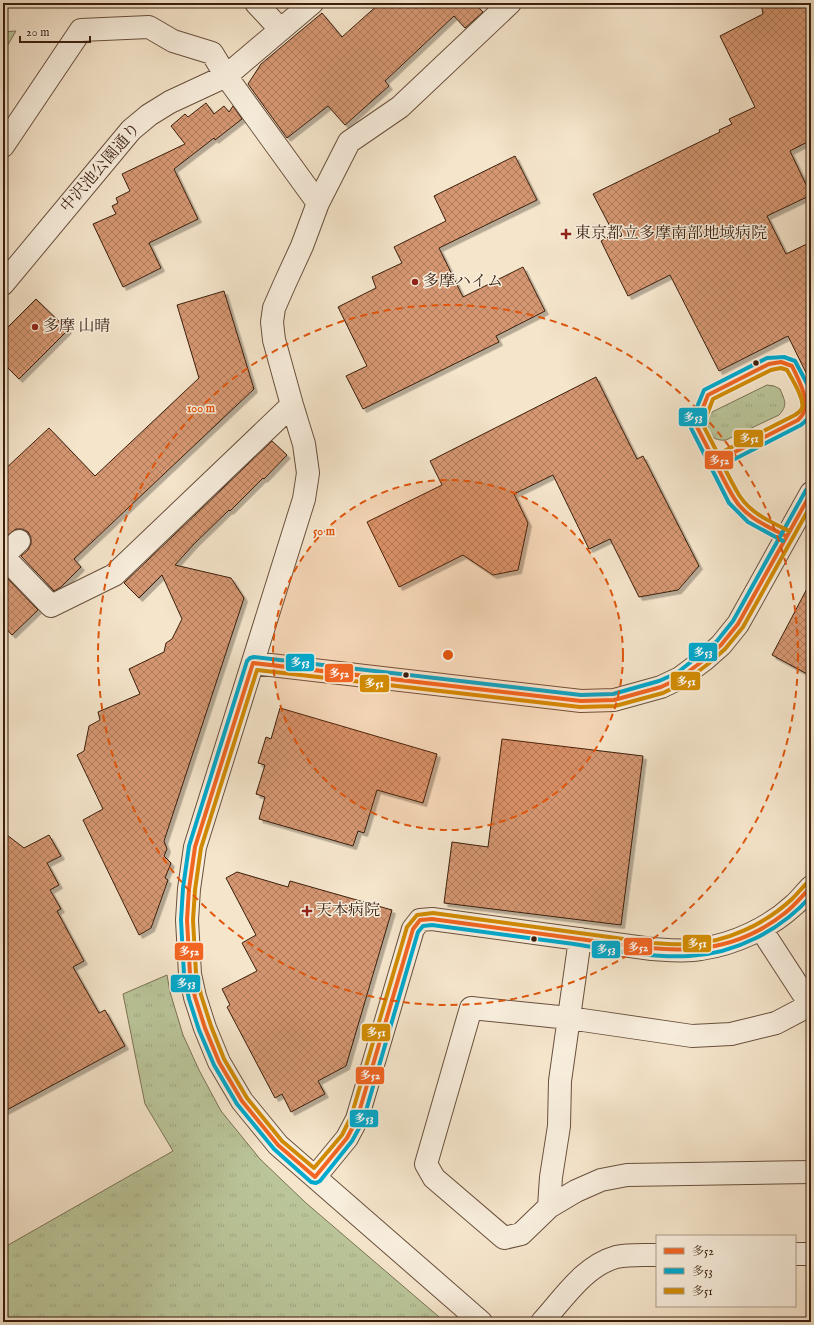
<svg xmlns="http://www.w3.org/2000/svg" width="814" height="1325" font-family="'IM FELL English','Noto Serif JP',serif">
  <defs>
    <pattern id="grass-tufts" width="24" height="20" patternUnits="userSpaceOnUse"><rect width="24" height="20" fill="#bac599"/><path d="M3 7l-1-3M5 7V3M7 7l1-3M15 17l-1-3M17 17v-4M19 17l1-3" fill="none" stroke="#a1a983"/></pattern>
    <pattern id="building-cross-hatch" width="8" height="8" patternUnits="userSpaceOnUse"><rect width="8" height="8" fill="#d59772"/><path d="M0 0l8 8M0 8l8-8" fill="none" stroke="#ae7b5c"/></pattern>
    <filter id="shadow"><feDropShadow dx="3.5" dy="3.5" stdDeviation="0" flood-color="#0004"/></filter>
  </defs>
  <rect width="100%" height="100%" fill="#f5e5cb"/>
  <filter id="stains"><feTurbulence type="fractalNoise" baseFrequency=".005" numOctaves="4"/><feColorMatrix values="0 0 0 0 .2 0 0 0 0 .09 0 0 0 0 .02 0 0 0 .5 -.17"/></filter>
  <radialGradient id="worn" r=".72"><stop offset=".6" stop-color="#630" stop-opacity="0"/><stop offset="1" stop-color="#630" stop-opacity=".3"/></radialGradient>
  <path fill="url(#grass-tufts)" stroke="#7a7254" d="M 16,31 L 3,53 L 3,32 Z
    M 767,385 L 774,386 L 780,389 C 785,401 788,405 779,415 L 726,440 C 708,442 703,426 712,412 Z
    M 167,975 L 170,992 L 183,1035 L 199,1070 L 221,1111 L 260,1159 L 306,1203 L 445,1322 L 3,1322 L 3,1248 L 173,1151 L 145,1104 L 123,994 Z"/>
  <path fill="url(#building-cross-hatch)" stroke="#3a1f0e" filter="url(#shadow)" d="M 380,3 L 474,3 L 483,12 L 465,28 L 454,16 L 385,81 L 389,86 L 345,125 L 328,106 L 287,138 L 248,84 L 261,64 L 322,13 L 342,37 Z
    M 761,3 L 811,3 L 811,140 L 790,151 L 811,195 L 767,216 L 786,254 L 811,242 L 811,383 L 788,336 L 719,371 L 670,275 L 628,296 L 601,241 L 614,234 L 593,194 L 720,132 L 719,130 L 732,124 L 729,119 L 755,107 L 720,36 L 763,14 Z
    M 206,103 L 214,114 L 224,106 L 229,112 L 233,106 L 242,119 L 215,140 L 214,138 L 174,169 L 198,219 L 149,243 L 161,268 L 123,287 L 93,224 L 116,214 L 112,206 L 118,203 L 116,198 L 130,191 L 122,174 L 185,144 L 171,126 L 185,114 L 188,117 Z
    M 515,156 L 537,200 L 439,248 L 463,297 L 523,267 L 545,311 L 496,336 L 499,342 L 363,409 L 346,376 L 367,366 L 338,307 L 376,288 L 372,277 L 402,263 L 394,247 L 446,221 L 434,196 Z
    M 224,291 L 254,389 L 74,559 L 81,567 L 61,587 L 54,591 L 21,556 L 28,550 L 31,544 L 31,538 L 28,532 L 22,529 L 16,529 L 3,539 L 3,471 L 49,428 L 95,476 L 199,378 L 177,305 Z
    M 36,299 L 68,330 L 19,379 L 3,363 L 3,332 Z
    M 596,377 L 637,459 L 643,456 L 699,566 L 678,590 L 639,597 L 610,539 L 589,549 L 553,475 L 514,494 L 528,523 L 518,570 L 493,575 L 463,555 L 399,587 L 367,522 L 442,485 L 430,461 Z
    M 272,441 L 287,455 L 264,479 L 263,478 L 230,511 L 229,510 L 194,544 L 175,565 L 231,578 L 244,598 L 164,841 L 167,849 L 164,856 L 171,863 L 165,878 L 168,880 L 151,928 L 139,935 L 83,820 L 103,809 L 77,755 L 84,751 L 89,726 L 100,720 L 98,712 L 140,694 L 129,669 L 164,652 L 166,643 L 172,639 L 182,619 L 162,575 L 139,598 L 124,583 Z
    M 3,574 L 38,610 L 12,635 L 3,625 Z
    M 811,581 L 811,676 L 772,655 Z
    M 280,708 L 437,754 L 423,803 L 377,790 L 364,833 L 358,831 L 353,846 L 259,819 L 265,797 L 256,794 L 265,765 L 258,763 L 266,737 L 271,739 Z
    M 502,739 L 643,756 L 621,925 L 444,903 L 452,842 L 488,847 Z
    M 3,832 L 24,848 L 49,835 L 61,856 L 47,863 L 59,885 L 50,890 L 61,909 L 57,911 L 84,961 L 73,967 L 99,1013 L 105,1010 L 125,1046 L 3,1112 Z
    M 237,872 L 288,887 L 290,881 L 392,910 L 346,1066 L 318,1081 L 325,1094 L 291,1112 L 282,1094 L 275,1098 L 227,1007 L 230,1005 L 222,989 L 257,971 L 242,943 L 256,935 L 226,878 Z"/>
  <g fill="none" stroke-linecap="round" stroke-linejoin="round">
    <defs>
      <path id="minor" d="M 256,3 L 280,29
        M 3,146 L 81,30 L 149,27 L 173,41 L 212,53 L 226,76 L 318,203
        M 3,284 L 131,130 L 149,115 L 170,102 L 226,76 L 312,3
        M 3,556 L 51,606 L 114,575 L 292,405
        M 3,556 L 19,541
        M 253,663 L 581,701 L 614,700 L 661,687 L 680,678 L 704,660 L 721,645 L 738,624 L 811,493
        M 761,929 L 811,1006
        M 810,1005 L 776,1023 L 731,1034 L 692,1036 L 569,1018 L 471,1008 L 426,1164 L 434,1178 L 504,1238 L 521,1234 L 549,1207 L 576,1191 L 601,1180 L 627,1175 L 811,1172
        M 315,1177 L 347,1138 L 357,1119 L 413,929 L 420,920 L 432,919 L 652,949 C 668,950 685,952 701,949 C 735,944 769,928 794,905 C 800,900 805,893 811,887
        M 549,1207 L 551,1177 L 559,1126 L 560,1081 L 580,939
        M 795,1254 L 811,1254
        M 481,1322 L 278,1145 L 242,1101 L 219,1062 L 205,1028 L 195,997 L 190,974 L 187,920 L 189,889 L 195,847 L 304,499 L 308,473 L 304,444 L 292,405 L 274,340 L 272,322 L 274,308 L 285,283 L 302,246 L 318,203 L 349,142 L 400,107 L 510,3
        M 542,1322 C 564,1298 584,1266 616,1257 C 629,1254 644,1255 657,1255"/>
    </defs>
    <use href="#minor" stroke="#69503d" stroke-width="24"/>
    <use href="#minor" stroke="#f8eedd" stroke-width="22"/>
    <defs>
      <path id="bus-1" d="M 781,362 L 792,366 C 800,383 814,406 798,420 L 715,462 L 696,425 L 708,395 L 769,364 Z
        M 715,462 C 721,474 727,487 734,498 C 745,517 767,526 786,536
        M 811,493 L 738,624 L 721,645 L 704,660 L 680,678 L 661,687 L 614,700 L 581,701 L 253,663 L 195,847 L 189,889 L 187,920 L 190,974 L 195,997 L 205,1028 L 219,1062 L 242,1101 L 278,1145 L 315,1177 L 347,1138 L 357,1119 L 413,929 L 420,920 L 432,919 C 481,926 530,932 579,939 C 655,949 720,965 785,913 C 795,905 802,896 811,887"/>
      <path id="bus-2" d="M 723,465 L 801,425 L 811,416
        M 806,490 L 733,621 L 717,641 L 677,673 L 659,681 L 613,694 L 581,695 L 254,657 L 250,658 L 247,661 L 189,846 L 183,888 L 181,920 L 184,975 L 189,999 L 199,1030 L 214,1065 L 237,1104 L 274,1149 L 311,1182 L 316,1183 L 320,1181 L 352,1141 L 363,1121 L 418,932 L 423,926 L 432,925 C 479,931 526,938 574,944 C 611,950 651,958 689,956 C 735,954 781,930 811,896
        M 783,541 L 748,522 L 729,503 L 691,428 L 690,424 L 704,390 L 767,358 L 784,357 L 795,361 L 811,391"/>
      <path id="bus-3" d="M 781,368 L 787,370 C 792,379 805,399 802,408 C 801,411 798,413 795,415 L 718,454 L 703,425 L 713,399 L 771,370 Z
        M 723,465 C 728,475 733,485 739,495 C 750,513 771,522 789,531
        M 807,883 C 802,888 797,894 792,899 C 765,924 727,942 690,944 C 677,945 665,944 653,943 L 433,913 L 417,915 L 407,927 L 351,1117 L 342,1135 L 314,1168 L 282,1141 L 247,1098 L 224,1059 L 211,1026 L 201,995 L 196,973 L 193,920 L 195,890 L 201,848 L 257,670 L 580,707 L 615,706 L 663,693 L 683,683 L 708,664 L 725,649 L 743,627 L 811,505"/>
    </defs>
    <use href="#bus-1" stroke="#f8eedd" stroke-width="7"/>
    <use href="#bus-2" stroke="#f8eedd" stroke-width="7"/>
    <use href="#bus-3" stroke="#f8eedd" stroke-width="7"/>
    <use href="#bus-1" stroke="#f26522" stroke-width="4"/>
    <use href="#bus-2" stroke="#00a9ce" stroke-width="4"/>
    <use href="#bus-3" stroke="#d18b03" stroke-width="4"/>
  </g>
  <circle cx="448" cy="655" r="175" fill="#df560c" fill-opacity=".12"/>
  <g fill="none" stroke="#df560c" stroke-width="2" stroke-dasharray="7 5">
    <circle cx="448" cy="655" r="175"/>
    <circle cx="448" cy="655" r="350"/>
  </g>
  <g fill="#8f2418" stroke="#f8eedd" stroke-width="1.5">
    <path d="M564 228h4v4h4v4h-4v4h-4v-4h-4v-4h4z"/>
    <circle cx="415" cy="282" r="4"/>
    <circle cx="35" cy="327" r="4"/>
    <path d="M305 905h4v4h4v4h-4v4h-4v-4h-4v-4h4z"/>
  </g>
  <g fill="#3a1f0e" stroke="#f8eedd" stroke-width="1.5">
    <circle cx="756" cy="363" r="3.5"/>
    <circle cx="406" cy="675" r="3.5"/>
    <circle cx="534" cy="939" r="3.5"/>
  </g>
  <g text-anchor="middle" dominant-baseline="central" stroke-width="3" stroke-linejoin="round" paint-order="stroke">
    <g font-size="16" fill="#3a1f0e" stroke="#f8eedd">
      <text transform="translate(101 168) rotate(-49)">中沢池公園通り</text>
    </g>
    <g font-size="16" fill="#3a1f0e" stroke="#f8eedd" text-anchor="start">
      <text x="575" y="234">東京都立多摩南部地域病院</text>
      <text x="423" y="282">多摩ハイム</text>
      <text x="43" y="327">多摩 山晴</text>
      <text x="316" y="911">天本病院</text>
    </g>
  </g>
  <circle cx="448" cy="655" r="6" fill="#df560c" stroke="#f8eedd" stroke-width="2"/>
  <g font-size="12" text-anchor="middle" font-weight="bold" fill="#df560c" stroke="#f8eedd" stroke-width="3" stroke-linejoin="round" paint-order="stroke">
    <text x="201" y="412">100 m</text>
    <text x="324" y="535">50 m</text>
  </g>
  <g stroke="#f8eedd" stroke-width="1.5">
    <rect x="678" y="407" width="30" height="20" rx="4" fill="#00a9ce"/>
    <rect x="733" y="429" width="31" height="19" rx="4" fill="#d18b03"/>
    <rect x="704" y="450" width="30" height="20" rx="4" fill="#f26522"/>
    <rect x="688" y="642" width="30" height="20" rx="4" fill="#00a9ce"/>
    <rect x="285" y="653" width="30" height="19" rx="4" fill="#00a9ce"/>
    <rect x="324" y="663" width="30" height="20" rx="4" fill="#f26522"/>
    <rect x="670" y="671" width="31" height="20" rx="4" fill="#d18b03"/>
    <rect x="359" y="674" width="31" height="19" rx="4" fill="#d18b03"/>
    <rect x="682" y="934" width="30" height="19" rx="4" fill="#d18b03"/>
    <rect x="623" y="937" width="30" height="19" rx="4" fill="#f26522"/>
    <rect x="591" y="940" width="30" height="19" rx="4" fill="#00a9ce"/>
    <rect x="174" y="942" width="30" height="19" rx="4" fill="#f26522"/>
    <rect x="170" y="974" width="31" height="19" rx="4" fill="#00a9ce"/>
    <rect x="361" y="1023" width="30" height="19" rx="4" fill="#d18b03"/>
    <rect x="355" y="1066" width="30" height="19" rx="4" fill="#f26522"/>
    <rect x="349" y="1109" width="30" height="19" rx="4" fill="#00a9ce"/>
  </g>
  <g font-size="11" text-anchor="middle" font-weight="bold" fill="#fff">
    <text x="693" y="421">多53</text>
    <text x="749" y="442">多51</text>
    <text x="719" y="464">多52</text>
    <text x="703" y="656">多53</text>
    <text x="300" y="666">多53</text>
    <text x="339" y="677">多52</text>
    <text x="686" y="685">多51</text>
    <text x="374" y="687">多51</text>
    <text x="697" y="947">多51</text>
    <text x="638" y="951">多52</text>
    <text x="606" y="953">多53</text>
    <text x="189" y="955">多52</text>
    <text x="186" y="987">多53</text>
    <text x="376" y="1036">多51</text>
    <text x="370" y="1079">多52</text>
    <text x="364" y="1122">多53</text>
  </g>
  <rect width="814" height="1325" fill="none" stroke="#f5e5cb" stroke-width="16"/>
  <rect x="4" y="4" width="806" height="1317" fill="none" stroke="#3a1f0e" stroke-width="2"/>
  <rect x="8" y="8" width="798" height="1309" fill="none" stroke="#3a1f0e"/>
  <rect x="656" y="1235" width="140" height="72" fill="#f8eedd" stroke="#ac9b8a"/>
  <rect x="664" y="1248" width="20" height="6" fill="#f26522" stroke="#ac9b8a"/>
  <text x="692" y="1255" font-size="12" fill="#3a1f0e">多52</text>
  <rect x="664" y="1268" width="20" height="6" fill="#00a9ce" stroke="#ac9b8a"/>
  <text x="692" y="1275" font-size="12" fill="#3a1f0e">多53</text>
  <rect x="664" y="1288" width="20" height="6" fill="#d18b03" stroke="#ac9b8a"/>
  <text x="692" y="1295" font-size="12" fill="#3a1f0e">多51</text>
  <path d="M20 36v6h70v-6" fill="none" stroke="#3a1f0e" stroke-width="2"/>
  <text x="26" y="36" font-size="12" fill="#3a1f0e" stroke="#f8eedd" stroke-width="3" paint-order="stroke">20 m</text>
  <rect width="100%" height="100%" filter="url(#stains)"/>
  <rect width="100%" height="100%" fill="url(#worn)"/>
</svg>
